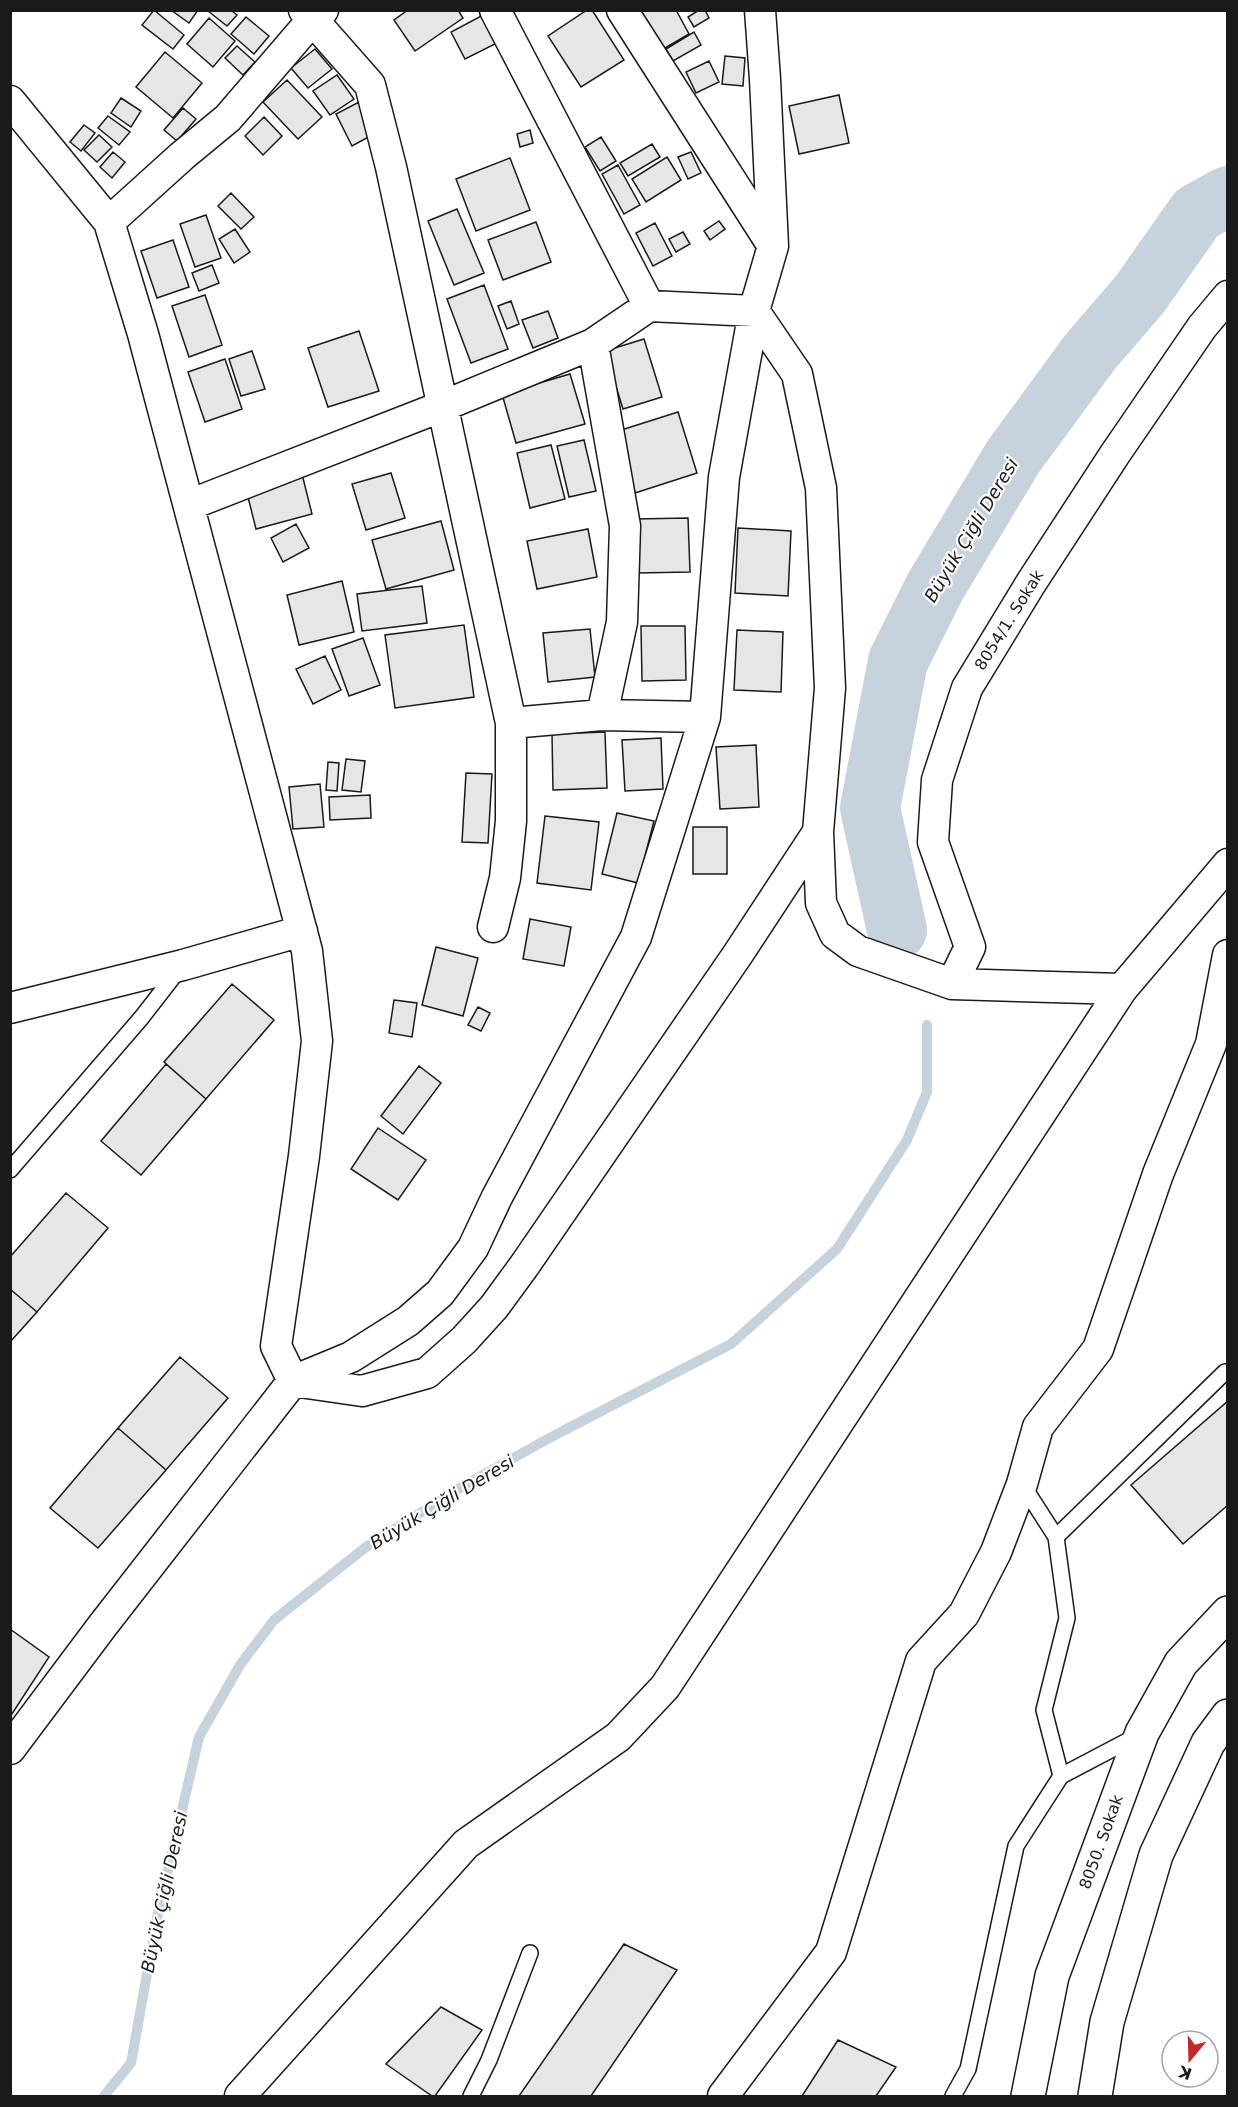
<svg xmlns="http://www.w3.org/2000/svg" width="1238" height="2107" font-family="'DejaVu Sans',sans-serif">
  <rect width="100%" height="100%" fill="#fff"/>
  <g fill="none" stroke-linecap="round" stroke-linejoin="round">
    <path stroke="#c6d2dc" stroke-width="10" d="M 104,2096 L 131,2063 L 158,1913 L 199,1737 L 240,1665 L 274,1620 L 366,1547 L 463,1486 L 555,1435 L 731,1344 L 837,1249 L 907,1140 L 927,1092 L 927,1025"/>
    <path stroke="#c6d2dc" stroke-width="60" d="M 897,930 L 870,808 L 898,661 L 935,587 L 1013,457 L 1090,352 L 1140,294 L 1197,213 L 1228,196"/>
  </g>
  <path fill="#e6e6e6" stroke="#1a1a1a" stroke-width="1.5" d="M 154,10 L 184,35 L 173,49 L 142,25 Z
    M 171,10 L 198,10 L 189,23 Z
    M 231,10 L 237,15 L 227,26 L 208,11 Z
    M 408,10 L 458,10 L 463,18 L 415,51 L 394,20 Z
    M 587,10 L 592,10 L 624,60 L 581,87 L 548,36 Z
    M 636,10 L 676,10 L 689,34 L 660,51 Z
    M 699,10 L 705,10 L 709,18 L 694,27 L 688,17 Z
    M 485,14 L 499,42 L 465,59 L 451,32 Z
    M 246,17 L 269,36 L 254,54 L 231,34 Z
    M 209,18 L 235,41 L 213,67 L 187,44 Z
    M 694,32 L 701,45 L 673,61 L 666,49 Z
    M 237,46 L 255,62 L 243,75 L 225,58 Z
    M 315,49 L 332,69 L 308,88 L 291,68 Z
    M 165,52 L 202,83 L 173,118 L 136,87 Z
    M 725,56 L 745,58 L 743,86 L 722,84 Z
    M 709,61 L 719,82 L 696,93 L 686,72 Z
    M 337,75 L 354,99 L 330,115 L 313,91 Z
    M 287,80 L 322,117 L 298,139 L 263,102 Z
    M 839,95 L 849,143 L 799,154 L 789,106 Z
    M 121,98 L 141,111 L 131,127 L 111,113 Z
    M 359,102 L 376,133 L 352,146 L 336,114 Z
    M 183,108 L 196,119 L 177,141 L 164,130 Z
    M 108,116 L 130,132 L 119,145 L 98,128 Z
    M 264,117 L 282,136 L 263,155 L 245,136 Z
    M 84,125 L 95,133 L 81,151 L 70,142 Z
    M 530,130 L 533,143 L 520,147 L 517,134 Z
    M 99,135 L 112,147 L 97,162 L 84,150 Z
    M 601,137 L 616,161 L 600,171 L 585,147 Z
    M 652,144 L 660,157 L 628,176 L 620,163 Z
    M 113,152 L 125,162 L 112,178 L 100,167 Z
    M 691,152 L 701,173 L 688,179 L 678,157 Z
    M 667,157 L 681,180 L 646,202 L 632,179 Z
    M 510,158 L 530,210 L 476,231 L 456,179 Z
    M 618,165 L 640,205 L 624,214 L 602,174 Z
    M 231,193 L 254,217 L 241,229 L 218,206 Z
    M 457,209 L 484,273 L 454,285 L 428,221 Z
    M 206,215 L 221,258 L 195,267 L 180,224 Z
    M 719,221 L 725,229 L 710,240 L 704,231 Z
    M 536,222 L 551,262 L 503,280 L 488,240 Z
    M 655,223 L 672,256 L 653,266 L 636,233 Z
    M 235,229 L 250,252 L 234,263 L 219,239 Z
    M 683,232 L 690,244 L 676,252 L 669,239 Z
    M 173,240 L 189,287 L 157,298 L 141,251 Z
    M 212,265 L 219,283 L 199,291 L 192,273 Z
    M 484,285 L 508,349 L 471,363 L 447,299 Z
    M 205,295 L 222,345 L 189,357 L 172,306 Z
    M 511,301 L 519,324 L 507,329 L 498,306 Z
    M 548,311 L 558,338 L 533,348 L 522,320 Z
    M 359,331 L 379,391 L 328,407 L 308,348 Z
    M 644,339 L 662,397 L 623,409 L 605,351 Z
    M 252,351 L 265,389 L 241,396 L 229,359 Z
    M 225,359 L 242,409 L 205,422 L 188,372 Z
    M 570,374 L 585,424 L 516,443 L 502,394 Z
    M 678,412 L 697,473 L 635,493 L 615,432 Z
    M 584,440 L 596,491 L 569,497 L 557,446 Z
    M 551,445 L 565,499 L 530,508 L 517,453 Z
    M 391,473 L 405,518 L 366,530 L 352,484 Z
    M 302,474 L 312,514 L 256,529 L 246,489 Z
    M 688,518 L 690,572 L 637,573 L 635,519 Z
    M 441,521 L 454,570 L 386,589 L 372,540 Z
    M 296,524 L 309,548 L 283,562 L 271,538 Z
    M 738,528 L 791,531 L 788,596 L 735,593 Z
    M 588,529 L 597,577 L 537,589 L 527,541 Z
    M 342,581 L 354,632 L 299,645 L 287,595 Z
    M 422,586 L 427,623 L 362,631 L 357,594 Z
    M 464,625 L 474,697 L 395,708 L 385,635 Z
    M 641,626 L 685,626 L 686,680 L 642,681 Z
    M 590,629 L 595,677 L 548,682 L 543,633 Z
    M 737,630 L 783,632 L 781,692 L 734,690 Z
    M 363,638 L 380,685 L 349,696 L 332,649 Z
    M 325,656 L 341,690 L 313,704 L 296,669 Z
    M 605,732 L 607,788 L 553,790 L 552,734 Z
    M 661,738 L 663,789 L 625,791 L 622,740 Z
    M 756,745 L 759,807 L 720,809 L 716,747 Z
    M 346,759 L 365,761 L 361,792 L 342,790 Z
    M 328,762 L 339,763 L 337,791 L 326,790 Z
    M 466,773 L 492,774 L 488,843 L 462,842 Z
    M 320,784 L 324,827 L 293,829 L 289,787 Z
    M 370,795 L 371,818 L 330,820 L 329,797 Z
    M 617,813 L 654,821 L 638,883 L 602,874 Z
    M 545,816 L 599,822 L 591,890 L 537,883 Z
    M 693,827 L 727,827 L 727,874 L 693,874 Z
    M 530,919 L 571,927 L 564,966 L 523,959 Z
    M 436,947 L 478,958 L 463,1016 L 422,1005 Z
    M 232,984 L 274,1020 L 206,1099 L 164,1062 Z
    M 394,1000 L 417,1003 L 412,1037 L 389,1033 Z
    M 478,1007 L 490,1013 L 481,1031 L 468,1025 Z
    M 166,1064 L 206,1099 L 141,1175 L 101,1141 Z
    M 419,1066 L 441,1083 L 403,1134 L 381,1116 Z
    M 378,1128 L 426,1160 L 398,1200 L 351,1169 Z
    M 66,1193 L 108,1228 L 37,1312 L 10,1289 L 10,1257 Z
    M 10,1289 L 37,1312 L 10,1342 Z
    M 180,1357 L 228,1398 L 166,1470 L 118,1428 Z
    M 1228,1401 L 1228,1505 L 1183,1544 L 1131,1485 Z
    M 118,1428 L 166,1470 L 98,1548 L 50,1508 Z
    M 10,1629 L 49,1657 L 10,1717 Z
    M 624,1944 L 677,1970 L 591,2096 L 519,2096 Z
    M 441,2007 L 482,2030 L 435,2096 L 432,2096 L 386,2064 Z
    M 838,2040 L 896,2067 L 876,2096 L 802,2096 Z"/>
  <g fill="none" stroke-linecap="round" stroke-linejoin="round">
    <defs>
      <path id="service" d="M 10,1170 L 142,1017 L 180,968
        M 1022,1484 L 1056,1537 L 1067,1618 L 1044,1710 L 1061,1776
        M 1056,1537 L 1225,1372
        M 471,2096 L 489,2060 L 530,1953
        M 953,2096 L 968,2069 L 1016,1846 L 1061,1776 L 1137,1736"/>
      <path id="minor" d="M 304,10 L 370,85 L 391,167 L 511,723 L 511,821 L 505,878 L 493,927
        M 495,10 L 649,306
        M 622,10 L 773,246
        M 760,10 L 765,79 L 773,246 L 754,311 L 797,374 L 821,488 L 830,688 L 818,832 L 821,903 L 835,934 L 858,951 L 952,984 L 1122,989
        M 10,101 L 109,222 L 143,334 L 307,951 L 317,1041 L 304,1156 L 276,1346 L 293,1381 L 362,1391 L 427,1373 L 464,1340 L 494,1307 L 524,1266 L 738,954 L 818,832
        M 109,222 L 182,156 L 228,118 L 313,19 L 323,10
        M 593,344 L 625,526 L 622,622 L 602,715
        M 511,723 L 602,715 L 705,717
        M 952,984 L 970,947 L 933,842 L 937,780 L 967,688 L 1031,583 L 1115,454 L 1202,327 L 1228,296
        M 10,1008 L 183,965 L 302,931
        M 10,1749 L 103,1625 L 293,1381 L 351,1357 L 408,1321 L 440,1293 L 473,1248 L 497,1197 L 636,937 L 705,717 L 724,477 L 754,311 L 649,306 L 593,344 L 443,406 L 189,505
        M 240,2096 L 466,1844 L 618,1737 L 665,1687 L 1122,989 L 1228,864
        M 723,2096 L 831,1952 L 921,1661 L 964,1614 L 996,1552 L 1022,1484 L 1038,1427 L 1098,1349 L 1158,1174 L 1211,1044 L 1228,955"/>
      <path id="tertiary" d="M 1028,2096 L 1052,1976 L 1142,1733 L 1181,1663 L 1228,1613
        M 1095,2096 L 1107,2022 L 1156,1855 L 1208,1743 L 1228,1716"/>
    </defs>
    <use href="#service" stroke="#1a1a1a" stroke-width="18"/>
    <use href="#minor" stroke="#1a1a1a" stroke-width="33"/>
    <use href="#tertiary" stroke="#1a1a1a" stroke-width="36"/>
    <use href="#service" stroke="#fff" stroke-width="15"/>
    <use href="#minor" stroke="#fff" stroke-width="30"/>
    <use href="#tertiary" stroke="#fff" stroke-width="33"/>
  </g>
  <g text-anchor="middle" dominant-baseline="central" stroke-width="4.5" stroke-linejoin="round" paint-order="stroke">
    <g font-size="16" fill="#1a1a1a" stroke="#fff">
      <text transform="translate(1009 620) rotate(-58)">8054/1. Sokak</text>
      <text transform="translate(1101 1842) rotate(-70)">8050. Sokak</text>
    </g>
    <g font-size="18" font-style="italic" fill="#1a1a1a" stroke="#fff">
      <text transform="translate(971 530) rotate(-59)">Büyük Çiğli Deresi</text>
      <text transform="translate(442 1502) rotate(-31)">Büyük Çiğli Deresi</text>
      <text transform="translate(164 1892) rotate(-78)">Büyük Çiğli Deresi</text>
    </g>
  </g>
  <rect width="1238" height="2107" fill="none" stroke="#1a1a1a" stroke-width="24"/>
  <g transform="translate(1190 2059) rotate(199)"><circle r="28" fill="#ffffff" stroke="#a3a3a3" stroke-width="1.5"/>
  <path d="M0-4.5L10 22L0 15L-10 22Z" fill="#c62828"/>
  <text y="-9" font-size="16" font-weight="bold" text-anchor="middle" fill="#1a1a1a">K</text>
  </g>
</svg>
